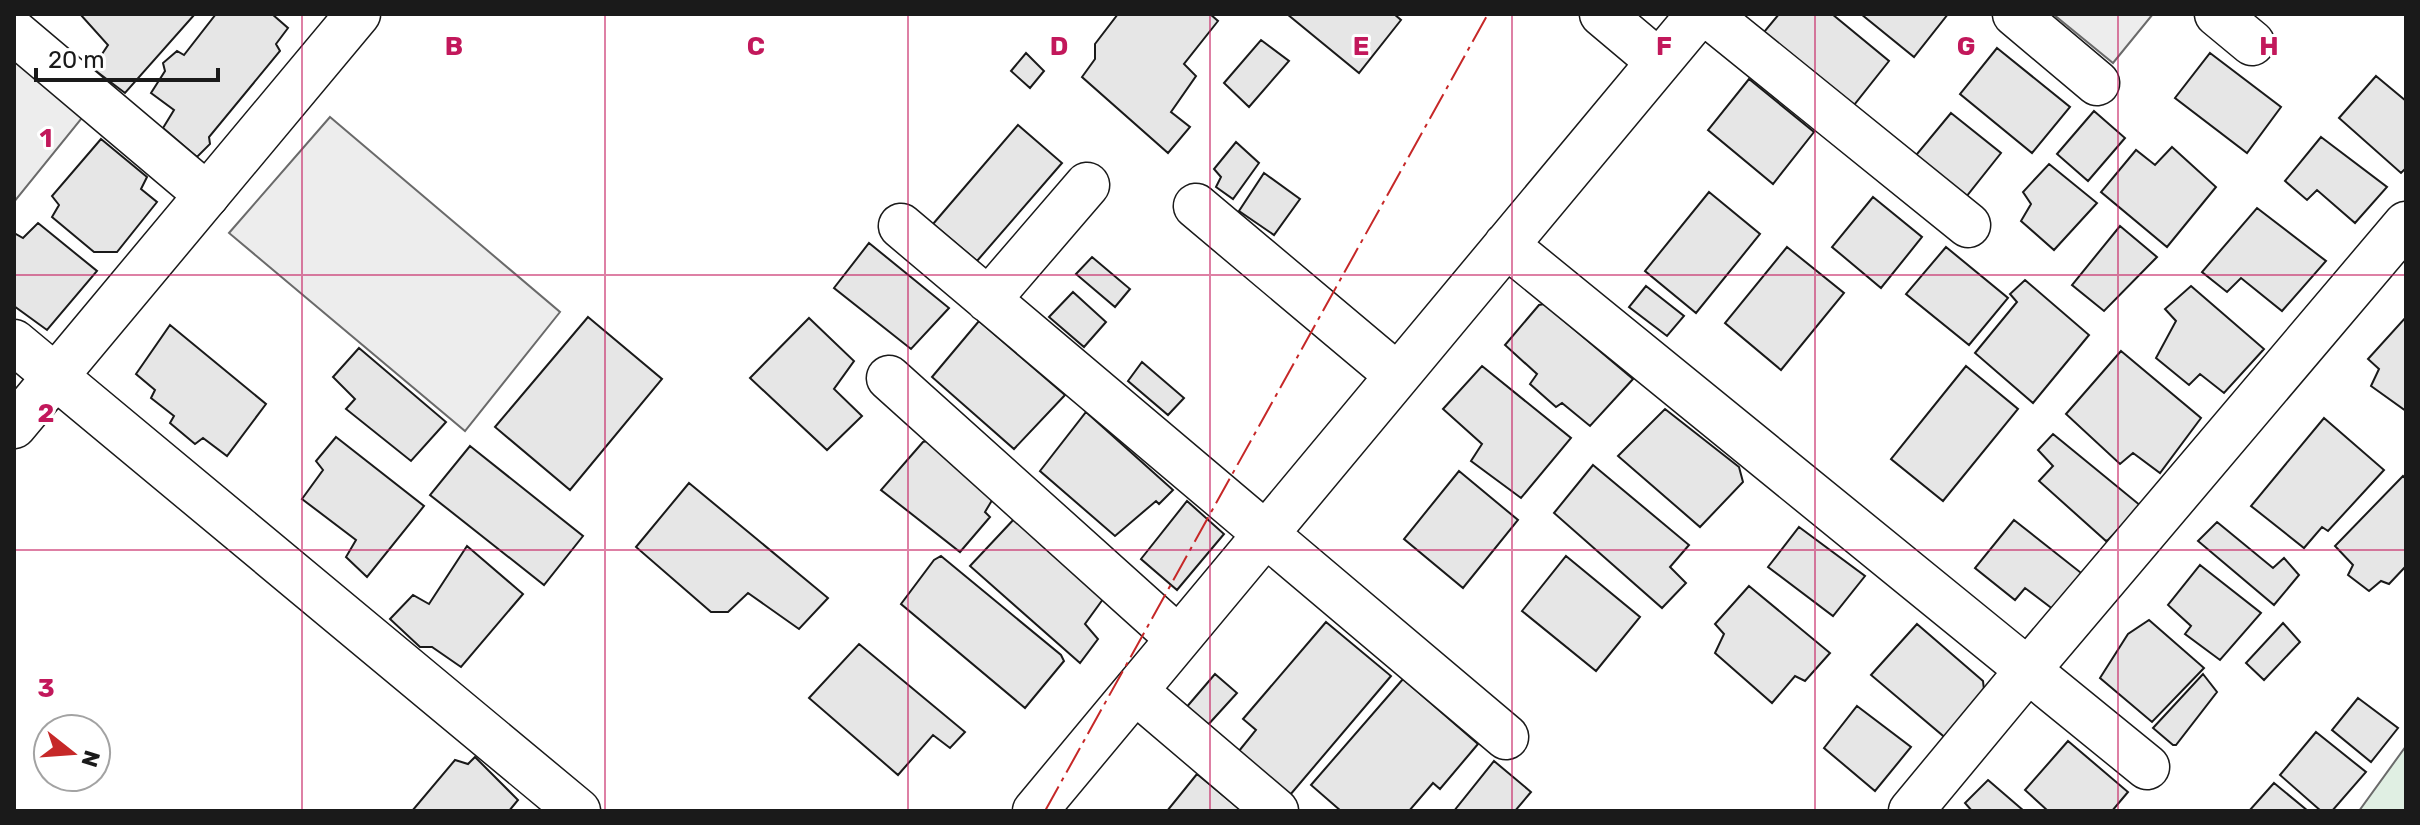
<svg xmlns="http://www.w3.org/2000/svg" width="2420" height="825" font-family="Rubik,sans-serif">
  <rect width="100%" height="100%" fill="#fff"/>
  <path fill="#e0efe3" stroke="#6a6a6a" stroke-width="2" d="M 2406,746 L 2406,811 L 2359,811 Z"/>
  <path fill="#ededed" stroke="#6a6a6a" stroke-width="2" d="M 2053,14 L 2153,14 L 2113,63 Z
    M 14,52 L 86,113 L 14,202 Z
    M 330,117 L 560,312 L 465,431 L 229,233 Z"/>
  <path fill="#e6e6e6" stroke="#1a1a1a" stroke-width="2" d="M 80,14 L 195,14 L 125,93 L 96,71 L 94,66 L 108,45 Z
    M 216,14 L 272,14 L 288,28 L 276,44 L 280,51 L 209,137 L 210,144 L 197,157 L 163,128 L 174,110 L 151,93 L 165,71 L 163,63 L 177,51 L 184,55 Z
    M 1118,14 L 1210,14 L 1218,21 L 1184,64 L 1196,76 L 1171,112 L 1190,127 L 1168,153 L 1082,77 L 1095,59 L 1095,44 Z
    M 1287,14 L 1394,14 L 1401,20 L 1359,73 Z
    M 1779,14 L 1832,14 L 1889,61 L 1854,105 L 1764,32 Z
    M 1861,14 L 1948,14 L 1914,57 Z
    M 1261,40 L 1289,61 L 1249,107 L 1224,83 Z
    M 1997,48 L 2070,107 L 2032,153 L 1960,94 Z
    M 1026,53 L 1044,71 L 1030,88 L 1011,71 Z
    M 2210,53 L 2281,107 L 2247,153 L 2175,98 Z
    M 2376,76 L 2406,101 L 2406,168 L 2401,173 L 2339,118 Z
    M 1749,79 L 1814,132 L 1773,184 L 1708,130 Z
    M 2094,111 L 2125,138 L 2088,181 L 2057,154 Z
    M 1951,113 L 2001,153 L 1958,207 L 1907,166 Z
    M 1018,125 L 1062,163 L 977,261 L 933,224 Z
    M 2321,137 L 2387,187 L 2355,223 L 2317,190 L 2307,200 L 2285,181 Z
    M 101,139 L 147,177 L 141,189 L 157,202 L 117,252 L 94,252 L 52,217 L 59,205 L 52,196 Z
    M 1236,142 L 1259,163 L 1233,199 L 1216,187 L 1221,177 L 1214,169 Z
    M 2172,147 L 2216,187 L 2167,247 L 2101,192 L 2136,150 L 2155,165 Z
    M 2049,164 L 2097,203 L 2054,250 L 2021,221 L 2031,204 L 2023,192 Z
    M 1264,173 L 1300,199 L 1274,235 L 1239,211 Z
    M 1709,192 L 1760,234 L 1696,313 L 1645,271 Z
    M 1873,197 L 1922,237 L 1881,288 L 1832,247 Z
    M 2257,208 L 2326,261 L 2282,311 L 2241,278 L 2227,292 L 2202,272 Z
    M 38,223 L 97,271 L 47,330 L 14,306 L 14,233 L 23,238 Z
    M 2120,226 L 2157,257 L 2104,311 L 2072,285 Z
    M 869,243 L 949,308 L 911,349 L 834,288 Z
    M 1787,247 L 1844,293 L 1781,370 L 1725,323 Z
    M 1946,247 L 2008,298 L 1969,345 L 1906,294 Z
    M 1092,257 L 1130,289 L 1115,307 L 1076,274 Z
    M 2025,280 L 2089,335 L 2033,403 L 1975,353 L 2017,302 L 2010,294 Z
    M 1646,286 L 1684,316 L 1667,336 L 1629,307 Z
    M 2191,286 L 2264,349 L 2224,393 L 2200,374 L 2189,385 L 2156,358 L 2176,321 L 2165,309 Z
    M 1073,292 L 1106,322 L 1084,347 L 1049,317 Z
    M 1544,304 L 1633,379 L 1590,426 L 1562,403 L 1556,407 L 1530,384 L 1537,374 L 1505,345 L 1539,305 Z
    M 588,317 L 662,379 L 570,490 L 495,427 Z
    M 2406,317 L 2406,411 L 2371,386 L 2379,369 L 2368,359 Z
    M 809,318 L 854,361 L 834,389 L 862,416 L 827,450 L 750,378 Z
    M 979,321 L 1065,395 L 1014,449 L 932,377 Z
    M 170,325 L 266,404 L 227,456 L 203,438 L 195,444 L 170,423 L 174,416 L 151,398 L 155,390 L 136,374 Z
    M 359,348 L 446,422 L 411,461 L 346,409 L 355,399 L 333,377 Z
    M 2121,351 L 2201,418 L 2160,473 L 2133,453 L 2120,464 L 2066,414 Z
    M 1142,362 L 1184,398 L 1168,415 L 1128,381 Z
    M 1482,366 L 1571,438 L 1521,498 L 1471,461 L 1482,444 L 1443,409 Z
    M 1966,366 L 2018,409 L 1943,501 L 1891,459 Z
    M 1665,409 L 1739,467 L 1743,482 L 1700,527 L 1618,456 Z
    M 1086,412 L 1173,490 L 1159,504 L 1156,501 L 1115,536 L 1040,471 Z
    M 2324,418 L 2384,470 L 2328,531 L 2322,527 L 2304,548 L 2251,506 Z
    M 2053,434 L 2141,506 L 2108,540 L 2106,541 L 2039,481 L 2053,466 L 2038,450 Z
    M 336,437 L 424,506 L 367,577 L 346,557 L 356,540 L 302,499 L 323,470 L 316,461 Z
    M 931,440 L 994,497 L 985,512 L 990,517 L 960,552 L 881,490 L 923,442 Z
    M 470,446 L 583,536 L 544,585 L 430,495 Z
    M 1593,465 L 1689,545 L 1670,567 L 1686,583 L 1662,608 L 1554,513 Z
    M 1459,471 L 1518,520 L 1463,588 L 1404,539 Z
    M 2403,476 L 2406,479 L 2406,566 L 2389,584 L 2381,581 L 2369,591 L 2348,575 L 2353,565 L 2335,546 Z
    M 689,483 L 828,598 L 799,629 L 748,593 L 728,612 L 711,612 L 636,547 Z
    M 1187,501 L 1224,534 L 1177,590 L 1141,559 Z
    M 1016,517 L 1106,595 L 1085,624 L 1098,639 L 1080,663 L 970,566 Z
    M 2014,520 L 2085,576 L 2054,610 L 2025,588 L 2015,600 L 1975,568 Z
    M 2217,522 L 2273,568 L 2284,558 L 2299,575 L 2274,605 L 2198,541 Z
    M 1799,527 L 1865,576 L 1833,616 L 1768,567 Z
    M 467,546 L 523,594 L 461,667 L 432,647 L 420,647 L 390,619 L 413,595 L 429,604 Z
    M 941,556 L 1061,655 L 1064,661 L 1025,708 L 901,604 L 934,560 Z
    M 1566,556 L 1640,617 L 1596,671 L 1522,611 Z
    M 2200,565 L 2261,613 L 2220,660 L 2185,634 L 2191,626 L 2168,605 Z
    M 1749,586 L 1830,653 L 1805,681 L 1795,676 L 1772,703 L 1715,653 L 1724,634 L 1715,624 Z
    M 2149,620 L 2204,668 L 2152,722 L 2100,678 L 2128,634 Z
    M 1326,622 L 1391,676 L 1290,795 L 1239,751 L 1256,730 L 1243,719 Z
    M 2283,623 L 2300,642 L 2264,680 L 2246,663 Z
    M 1917,624 L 1983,681 L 1985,699 L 1948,740 L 1871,675 Z
    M 859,644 L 965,732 L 950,748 L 933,735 L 898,775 L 809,698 Z
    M 1215,674 L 1237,693 L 1206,727 L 1185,709 Z
    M 2203,674 L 2217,692 L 2176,745 L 2173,745 L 2153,728 Z
    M 1403,679 L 1478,744 L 1440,789 L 1433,783 L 1409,811 L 1341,811 L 1311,785 Z
    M 2358,698 L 2398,728 L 2371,762 L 2332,730 Z
    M 1857,706 L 1911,747 L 1875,791 L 1824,748 Z
    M 2316,732 L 2366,772 L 2332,811 L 2321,811 L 2280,775 Z
    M 2068,741 L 2128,792 L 2112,811 L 2048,811 L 2025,790 Z
    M 475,757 L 518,800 L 509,811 L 412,811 L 455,760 L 468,764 Z
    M 1494,761 L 1531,792 L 1515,811 L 1454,811 Z
    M 1197,774 L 1242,811 L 1167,811 Z
    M 1988,780 L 2024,811 L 1972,811 L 1965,803 Z
    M 2274,783 L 2308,811 L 2249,811 Z"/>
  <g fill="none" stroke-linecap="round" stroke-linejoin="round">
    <defs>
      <path id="street" d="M 1602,14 L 1659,62
        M 1707,14 L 1968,225
        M 2015,14 L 2097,83
        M 2217,14 L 2252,43
        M 14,32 L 207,195
        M 1196,206 L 1397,375
        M 901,226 L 1506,737
        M 1506,245 L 2147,767
        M 988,300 L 1087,185
        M 14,342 L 578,811
        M 889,378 L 1178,638
        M 1135,691 L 1276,811
        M 1035,811 L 1699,14
        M 1911,811 L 2028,670 L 2406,224"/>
      <path id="secondary" d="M 14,426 L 358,14"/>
    </defs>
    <use href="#street" stroke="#1a1a1a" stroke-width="47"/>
    <use href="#secondary" stroke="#1a1a1a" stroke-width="47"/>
    <use href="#street" stroke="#fff" stroke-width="44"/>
    <use href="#secondary" stroke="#fff" stroke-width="44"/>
    <path stroke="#c62828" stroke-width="2" stroke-dasharray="28 6 4 6" stroke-linecap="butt" d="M 1045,811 L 1488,14"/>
  </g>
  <path fill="none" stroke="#c2185b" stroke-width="2" stroke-opacity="0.55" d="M 302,14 L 302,811M 605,14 L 605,811M 908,14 L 908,811M 1210,14 L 1210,811M 1512,14 L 1512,811M 1815,14 L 1815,811M 2118,14 L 2118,811M 14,275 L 2406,275M 14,550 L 2406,550"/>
  <g font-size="26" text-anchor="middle" font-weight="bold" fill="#c2185b" stroke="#fff" stroke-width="6" stroke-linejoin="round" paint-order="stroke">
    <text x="454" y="55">B</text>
    <text x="756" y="55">C</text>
    <text x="1059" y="55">D</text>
    <text x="1361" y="55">E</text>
    <text x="1664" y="55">F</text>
    <text x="1966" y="55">G</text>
    <text x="2269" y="55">H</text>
    <text x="46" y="147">1</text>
    <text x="46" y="422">2</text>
    <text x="46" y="697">3</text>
  </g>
  <rect width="2420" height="825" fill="none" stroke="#1a1a1a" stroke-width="32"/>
  <g transform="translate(72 753) rotate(107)"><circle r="38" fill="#ffffff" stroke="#a3a3a3" stroke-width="2"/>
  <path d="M0-6L14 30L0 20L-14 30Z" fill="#c62828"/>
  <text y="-12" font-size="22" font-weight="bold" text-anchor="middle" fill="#1a1a1a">N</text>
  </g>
  <path d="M36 68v12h182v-12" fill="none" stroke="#1a1a1a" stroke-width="4"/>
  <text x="48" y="68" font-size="24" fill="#1a1a1a" stroke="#ffffff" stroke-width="6" paint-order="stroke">20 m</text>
</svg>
